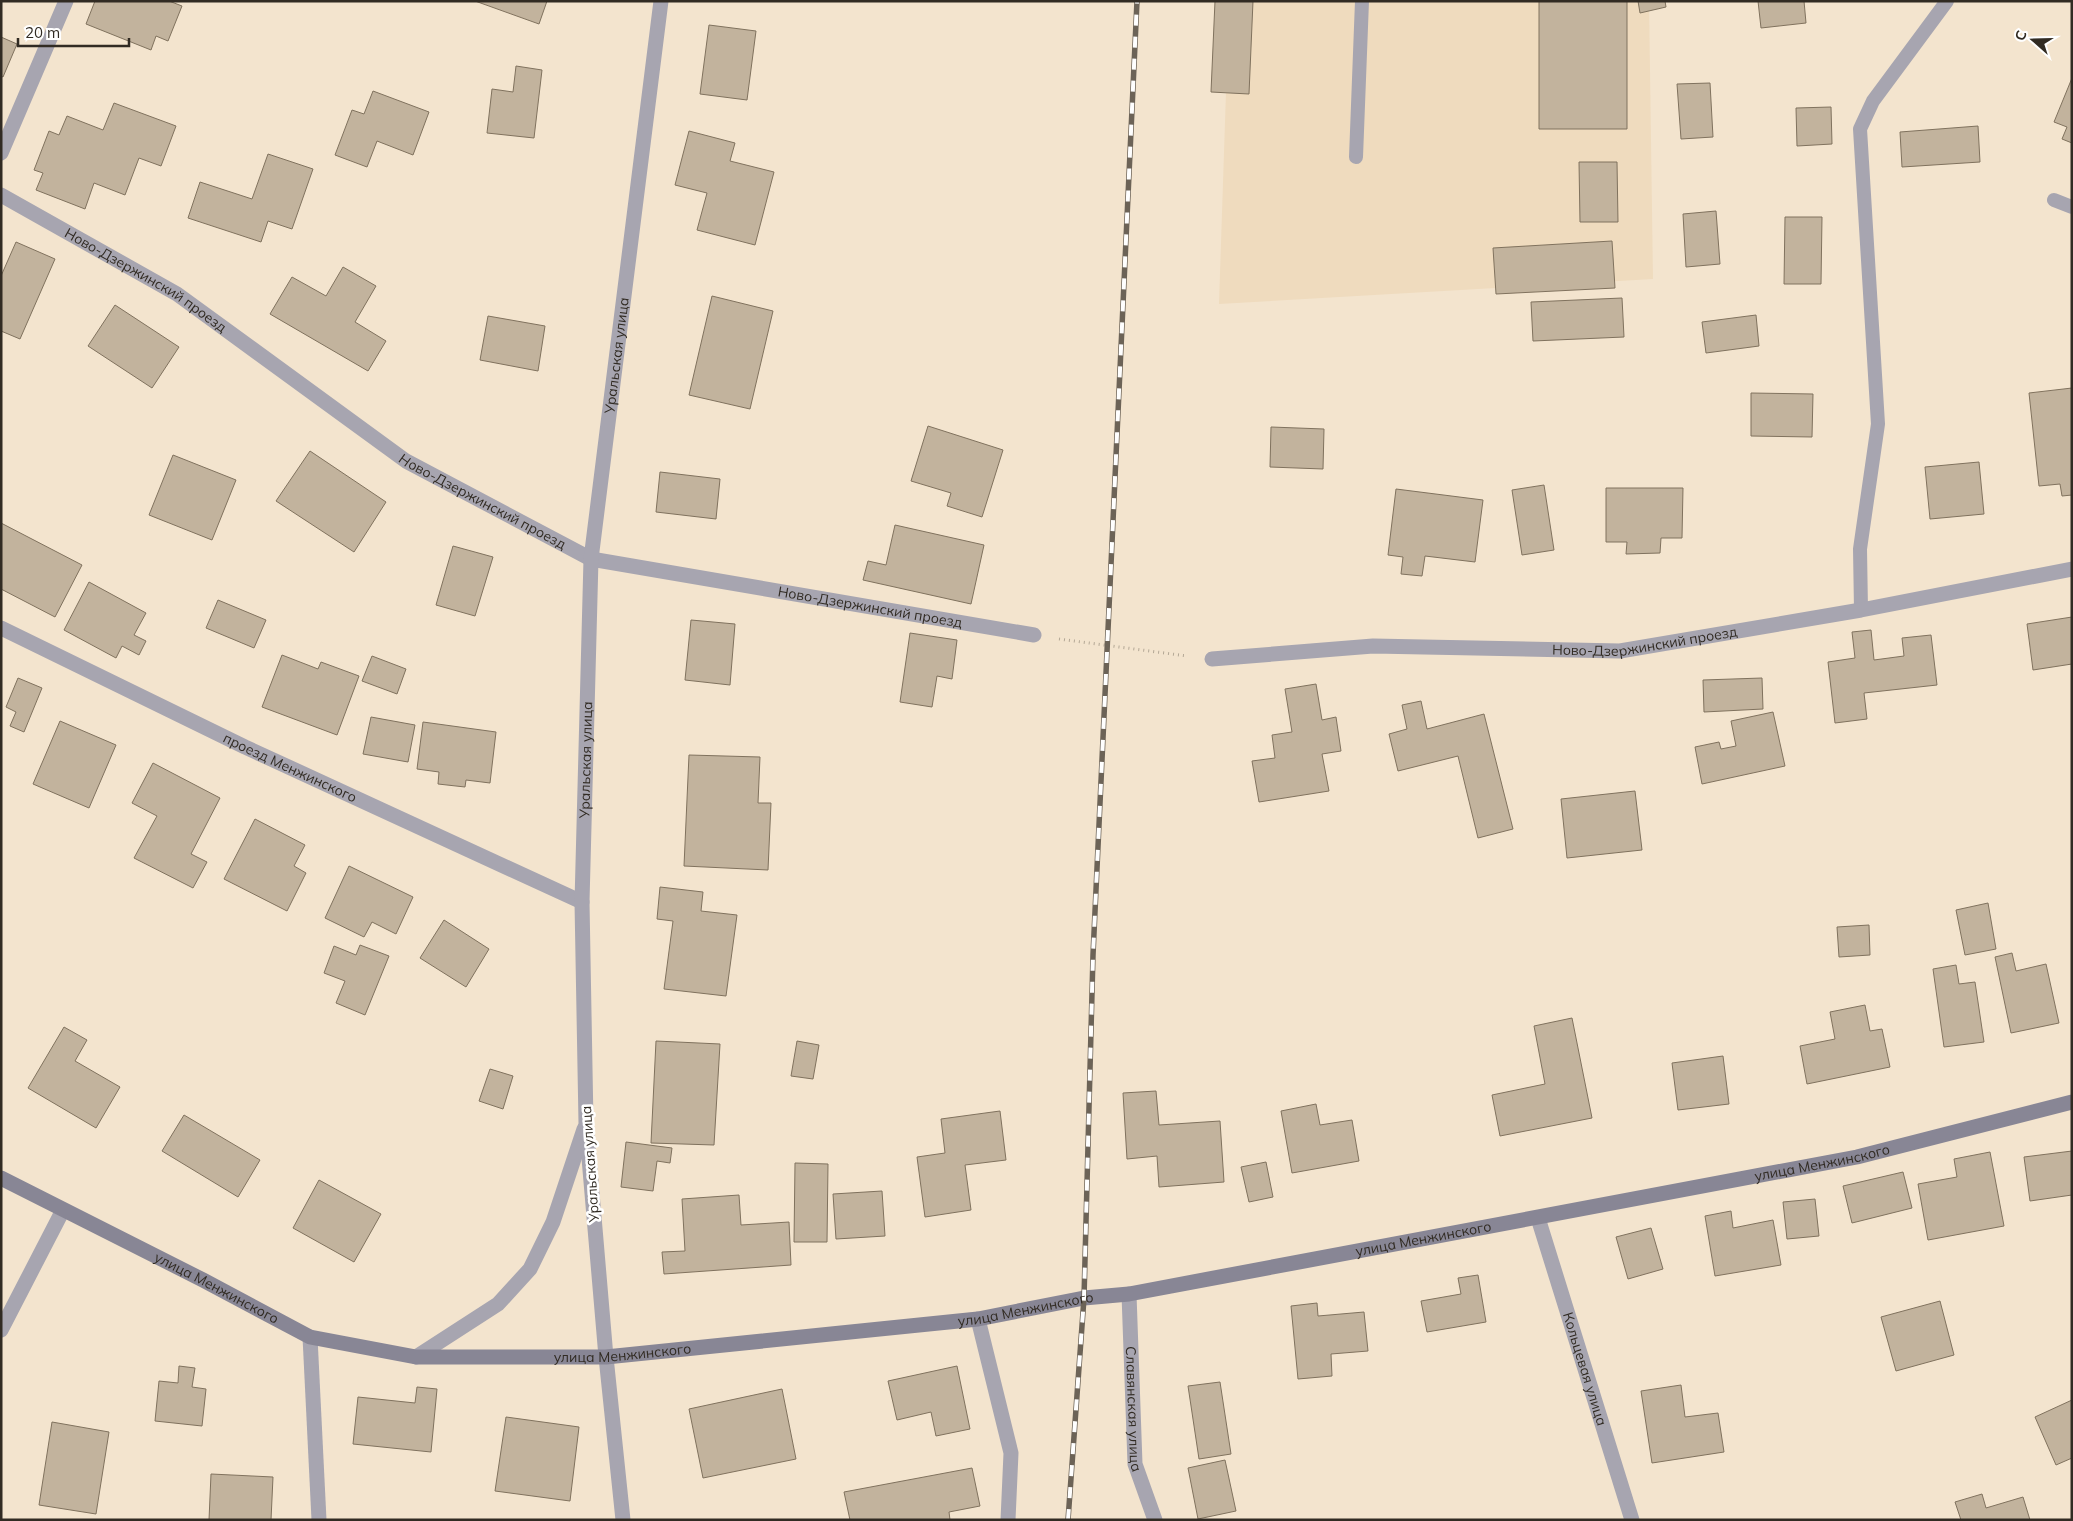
<svg xmlns="http://www.w3.org/2000/svg" width="2073" height="1521" font-family="Mulish,sans-serif">
  <rect width="100%" height="100%" fill="#f3e4ce"/>
  <path fill="#efdbbe" d="M 1229,1 L 1649,1 L 1653,279 L 1219,304 Z"/>
  <path fill="#c2b39d" stroke="#80725e" d="M 95,1 L 169,1 L 182,6 L 168,41 L 156,36 L 151,50 L 86,24 Z
    M 475,1 L 547,1 L 539,24 Z
    M 1215,1 L 1253,1 L 1249,94 L 1211,92 Z
    M 1539,1 L 1627,1 L 1627,129 L 1539,129 Z
    M 1638,1 L 1665,1 L 1666,7 L 1640,13 Z
    M 1758,1 L 1804,1 L 1806,23 L 1761,28 Z
    M 709,25 L 756,31 L 747,100 L 700,94 Z
    M 1,37 L 17,44 L 3,77 L 1,76 Z
    M 516,66 L 542,70 L 534,138 L 487,133 L 492,89 L 513,92 Z
    M 2072,78 L 2072,143 L 2062,139 L 2067,127 L 2054,122 Z
    M 1710,83 L 1713,137 L 1681,139 L 1677,84 Z
    M 373,91 L 429,112 L 413,155 L 377,141 L 367,167 L 335,155 L 352,110 L 364,114 Z
    M 114,103 L 176,126 L 161,166 L 139,158 L 125,195 L 94,183 L 85,209 L 36,190 L 43,173 L 34,170 L 49,131 L 59,135 L 67,116 L 103,130 Z
    M 1831,107 L 1832,144 L 1797,146 L 1796,108 Z
    M 1978,126 L 1980,162 L 1902,167 L 1900,132 Z
    M 689,131 L 735,143 L 730,161 L 774,172 L 755,245 L 697,230 L 707,193 L 675,185 Z
    M 268,154 L 313,169 L 292,229 L 268,221 L 261,242 L 188,218 L 200,182 L 252,199 Z
    M 1579,162 L 1617,162 L 1618,222 L 1580,222 Z
    M 1716,211 L 1720,264 L 1686,267 L 1683,214 Z
    M 1785,217 L 1822,217 L 1821,284 L 1784,284 Z
    M 1612,241 L 1615,288 L 1496,294 L 1493,248 Z
    M 16,242 L 55,259 L 20,339 L 1,331 L 1,276 Z
    M 343,267 L 376,286 L 355,322 L 386,341 L 368,371 L 270,314 L 292,277 L 326,296 Z
    M 712,296 L 773,311 L 750,409 L 689,395 Z
    M 1622,298 L 1624,337 L 1533,341 L 1531,302 Z
    M 115,305 L 179,347 L 152,388 L 88,346 Z
    M 1756,315 L 1759,346 L 1706,353 L 1702,322 Z
    M 488,316 L 545,326 L 538,371 L 480,360 Z
    M 2072,388 L 2072,495 L 2062,496 L 2060,484 L 2039,486 L 2029,393 Z
    M 1751,393 L 1813,394 L 1812,437 L 1751,436 Z
    M 928,426 L 1003,450 L 982,517 L 947,506 L 951,493 L 911,481 Z
    M 1271,427 L 1324,429 L 1323,469 L 1270,467 Z
    M 310,451 L 386,502 L 354,552 L 276,501 Z
    M 173,455 L 236,480 L 212,540 L 149,515 Z
    M 1979,462 L 1984,514 L 1930,519 L 1925,467 Z
    M 660,472 L 720,479 L 716,519 L 656,512 Z
    M 1544,485 L 1554,550 L 1522,555 L 1512,490 Z
    M 1606,488 L 1683,488 L 1682,538 L 1661,538 L 1660,553 L 1626,554 L 1627,542 L 1606,542 Z
    M 1396,489 L 1483,500 L 1475,562 L 1425,556 L 1422,576 L 1401,574 L 1403,557 L 1388,555 Z
    M 1,523 L 82,565 L 55,617 L 1,589 Z
    M 895,525 L 984,545 L 971,604 L 863,580 L 868,561 L 886,565 Z
    M 453,546 L 493,557 L 475,616 L 436,605 Z
    M 89,582 L 146,613 L 134,635 L 146,641 L 139,655 L 122,646 L 116,658 L 64,630 Z
    M 218,600 L 266,620 L 254,648 L 206,628 Z
    M 2072,617 L 2072,664 L 2033,670 L 2027,624 Z
    M 691,620 L 735,624 L 730,685 L 685,680 Z
    M 1871,630 L 1874,660 L 1904,656 L 1902,638 L 1931,635 L 1937,685 L 1864,693 L 1867,719 L 1835,723 L 1828,662 L 1855,658 L 1852,632 Z
    M 910,633 L 957,640 L 952,679 L 937,676 L 932,707 L 900,702 Z
    M 282,655 L 318,669 L 321,662 L 359,676 L 337,735 L 262,707 Z
    M 372,656 L 406,669 L 397,694 L 362,681 Z
    M 18,678 L 42,688 L 24,732 L 10,726 L 16,712 L 6,707 Z
    M 1762,678 L 1763,709 L 1704,712 L 1703,680 Z
    M 1316,684 L 1322,720 L 1336,717 L 1341,751 L 1322,754 L 1329,791 L 1259,802 L 1252,761 L 1275,758 L 1272,735 L 1292,732 L 1285,689 Z
    M 1421,701 L 1427,729 L 1484,714 L 1513,829 L 1478,838 L 1458,756 L 1398,771 L 1389,734 L 1407,729 L 1402,705 Z
    M 1773,712 L 1785,766 L 1702,784 L 1695,747 L 1719,742 L 1721,749 L 1736,746 L 1731,721 Z
    M 371,717 L 415,725 L 408,762 L 363,754 Z
    M 60,721 L 116,745 L 89,808 L 33,784 Z
    M 423,722 L 496,732 L 490,783 L 466,780 L 465,787 L 438,784 L 439,772 L 417,769 Z
    M 689,755 L 760,757 L 758,803 L 771,803 L 768,870 L 684,866 Z
    M 153,763 L 220,798 L 191,854 L 207,862 L 193,888 L 134,858 L 157,816 L 132,803 Z
    M 1635,791 L 1642,850 L 1567,858 L 1561,799 Z
    M 255,819 L 305,845 L 294,866 L 306,873 L 287,911 L 224,879 Z
    M 349,866 L 413,897 L 396,934 L 372,922 L 364,937 L 325,918 Z
    M 660,887 L 703,892 L 701,911 L 737,915 L 726,996 L 664,989 L 673,921 L 657,919 Z
    M 1988,903 L 1996,949 L 1965,955 L 1956,910 Z
    M 444,920 L 489,949 L 466,987 L 420,958 Z
    M 1869,925 L 1870,955 L 1839,957 L 1837,927 Z
    M 360,945 L 389,956 L 365,1015 L 336,1003 L 345,981 L 324,973 L 334,946 L 356,955 Z
    M 2012,953 L 2016,971 L 2046,964 L 2059,1023 L 2011,1033 L 1995,957 Z
    M 1956,965 L 1959,984 L 1975,982 L 1984,1042 L 1944,1047 L 1933,969 Z
    M 1865,1005 L 1870,1031 L 1882,1029 L 1890,1067 L 1807,1084 L 1800,1046 L 1835,1039 L 1830,1012 Z
    M 1572,1018 L 1592,1118 L 1500,1136 L 1492,1095 L 1545,1084 L 1534,1026 Z
    M 64,1027 L 87,1040 L 75,1061 L 120,1087 L 96,1128 L 28,1088 Z
    M 656,1041 L 720,1044 L 714,1145 L 651,1143 Z
    M 797,1041 L 819,1045 L 813,1079 L 791,1076 Z
    M 1723,1056 L 1729,1104 L 1678,1110 L 1672,1063 Z
    M 490,1069 L 513,1076 L 503,1109 L 479,1101 Z
    M 1156,1091 L 1159,1125 L 1220,1121 L 1224,1182 L 1159,1187 L 1157,1156 L 1127,1159 L 1123,1093 Z
    M 1316,1104 L 1320,1125 L 1352,1120 L 1359,1161 L 1292,1173 L 1281,1111 Z
    M 1000,1111 L 1006,1160 L 965,1165 L 971,1210 L 925,1217 L 917,1157 L 945,1153 L 941,1119 Z
    M 184,1115 L 260,1160 L 238,1197 L 162,1151 Z
    M 626,1142 L 672,1148 L 670,1163 L 657,1161 L 653,1191 L 621,1187 Z
    M 2072,1151 L 2072,1195 L 2030,1201 L 2024,1157 Z
    M 1990,1152 L 2004,1226 L 1928,1240 L 1918,1184 L 1957,1177 L 1954,1159 Z
    M 1266,1162 L 1273,1197 L 1249,1202 L 1241,1167 Z
    M 795,1163 L 828,1164 L 827,1242 L 794,1242 Z
    M 1903,1172 L 1912,1208 L 1852,1223 L 1843,1186 Z
    M 319,1180 L 381,1214 L 354,1262 L 293,1228 Z
    M 882,1191 L 885,1236 L 836,1239 L 833,1194 Z
    M 739,1195 L 741,1225 L 789,1222 L 791,1265 L 664,1274 L 662,1252 L 685,1251 L 682,1199 Z
    M 1815,1199 L 1819,1236 L 1787,1239 L 1783,1202 Z
    M 1731,1211 L 1733,1228 L 1773,1220 L 1781,1265 L 1715,1276 L 1705,1216 Z
    M 1651,1228 L 1663,1269 L 1628,1279 L 1616,1237 Z
    M 1478,1275 L 1486,1322 L 1427,1332 L 1421,1301 L 1461,1294 L 1458,1278 Z
    M 1940,1301 L 1954,1355 L 1896,1371 L 1881,1317 Z
    M 1317,1303 L 1318,1316 L 1364,1312 L 1368,1351 L 1331,1354 L 1332,1376 L 1298,1379 L 1291,1306 Z
    M 179,1366 L 195,1368 L 192,1387 L 206,1389 L 202,1426 L 155,1421 L 159,1381 L 178,1383 Z
    M 957,1366 L 970,1429 L 936,1436 L 931,1412 L 897,1420 L 888,1381 Z
    M 1220,1382 L 1231,1454 L 1199,1459 L 1188,1386 Z
    M 1681,1385 L 1685,1417 L 1718,1413 L 1724,1452 L 1652,1463 L 1641,1391 Z
    M 417,1387 L 437,1389 L 431,1452 L 353,1444 L 358,1397 L 415,1403 Z
    M 782,1389 L 796,1459 L 703,1478 L 689,1409 Z
    M 2072,1400 L 2072,1458 L 2056,1465 L 2035,1417 Z
    M 506,1417 L 579,1427 L 570,1501 L 495,1491 Z
    M 52,1422 L 109,1432 L 96,1514 L 39,1505 Z
    M 1225,1460 L 1236,1511 L 1198,1519 L 1188,1468 Z
    M 972,1468 L 980,1506 L 949,1512 L 950,1520 L 850,1520 L 844,1492 Z
    M 211,1474 L 273,1477 L 271,1520 L 209,1520 Z
    M 1982,1494 L 1986,1508 L 2023,1497 L 2030,1520 L 1961,1520 L 1955,1502 Z"/>
  <g fill="none" stroke-linecap="round" stroke-linejoin="round">
    <path stroke="#b3a795" stroke-width="3" stroke-dasharray="1 4" stroke-linecap="butt" d="M 1059,639 L 1187,656"/>
    <path stroke="#a7a5b0" stroke-width="14" d="M 1356,157 L 1362,1
      M 2054,200 L 2072,207
      M 1861,610 L 1860,549 L 1878,424 L 1860,129 L 1873,101 L 1947,1"/>
    <g stroke="#a7a5b0" stroke-width="15">
      <path d="M 1,153 L 66,1"/>
      <path id="s1" d="M 1,195 L 177,294 L 406,461 L 591,559 L 1034,635"/>
      <path id="s2" d="M 1,628 L 245,747 L 582,902"/>
      <path id="s3" d="M 1212,659 L 1373,646 L 1620,651 L 1861,610 L 2072,569"/>
      <path id="s4" d="M 1538,1218 L 1632,1520"/>
      <path id="s5" d="M 1129,1294 L 1135,1464 L 1155,1520"/>
      <path d="M 978,1319 L 1011,1453 L 1008,1520"/>
      <path d="M 1,1330 L 63,1210"/>
      <path d="M 310,1337 L 319,1520"/>
      <path d="M 416,1357 L 498,1304 L 530,1269 L 553,1222 L 584,1129"/>
      <path id="s6" d="M 623,1520 L 606,1357 L 586,1123 L 582,902 L 591,559 L 661,1"/>
    </g>
    <path stroke="#888695" stroke-width="15" id="s7" d="M 1,1178 L 203,1280 L 310,1337 L 416,1357 L 606,1357 L 978,1319 L 1084,1298 L 1129,1294 L 1857,1157 L 2072,1102"/>
    <defs>
      <path id="rail" d="M 1068,1520 L 1084,1298 L 1093,955 L 1137,1"/>
    </defs>
    <use href="#rail" stroke="#6c6357" stroke-width="5.5"/>
    <use href="#rail" stroke="#fff" stroke-width="4" stroke-dasharray="11" stroke-linecap="butt"/>
  </g>
  <g text-anchor="middle" dominant-baseline="central" stroke-width="5" stroke-linejoin="round" paint-order="stroke">
    <g font-size="14" fill="#312b23" stroke="#fff">
      <text stroke="none"><textPath href="#s1" startOffset="168">Ново-Дзержинский проезд</textPath></text>
      <text stroke="none"><textPath href="#s6" startOffset="1168">Уральская улица</textPath></text>
      <text stroke="none"><textPath href="#s1" startOffset="572">Ново-Дзержинский проезд</textPath></text>
      <text stroke="none"><textPath href="#s1" startOffset="978">Ново-Дзержинский проезд</textPath></text>
      <text stroke="none"><textPath href="#s3" startOffset="434">Ново-Дзержинский проезд</textPath></text>
      <text stroke="none"><textPath href="#s6" startOffset="762">Уральская улица</textPath></text>
      <text stroke="none"><textPath href="#s2" startOffset="321">проезд Менжинского</textPath></text>
      <text stroke="none"><textPath href="#s7" startOffset="1878">улица Менжинского</textPath></text>
      <text transform="translate(590 1164) rotate(-94)">Уральская улица</text>
      <text stroke="none"><textPath href="#s7" startOffset="1472">улица Менжинского</textPath></text>
      <text stroke="none"><textPath href="#s7" startOffset="242">улица Менжинского</textPath></text>
      <text stroke="none"><textPath href="#s7" startOffset="1068">улица Менжинского</textPath></text>
      <text stroke="none"><textPath href="#s7" startOffset="662">улица Менжинского</textPath></text>
      <text stroke="none"><textPath href="#s4" startOffset="158">Кольцевая улица</textPath></text>
      <text stroke="none"><textPath href="#s5" startOffset="115">Славянская улица</textPath></text>
    </g>
  </g>
  <rect width="2073" height="1521" fill="none" stroke="#312b23" stroke-width="5"/>
  <g transform="translate(2033 40) rotate(290)" stroke="#ffffff" stroke-width="4" paint-order="stroke">
  <path d="M0-4L9 19L0 12L-9 19Z" fill="#312b23"/>
  <text y="-8" font-size="14" font-weight="bold" text-anchor="middle" fill="#312b23">С</text>
  </g>
  <path d="M18 38v8h111v-8" fill="none" stroke="#312b23" stroke-width="2.5"/>
  <text x="25" y="38" font-size="15" fill="#312b23" stroke="#ffffff" stroke-width="4" paint-order="stroke">20 m</text>
</svg>
